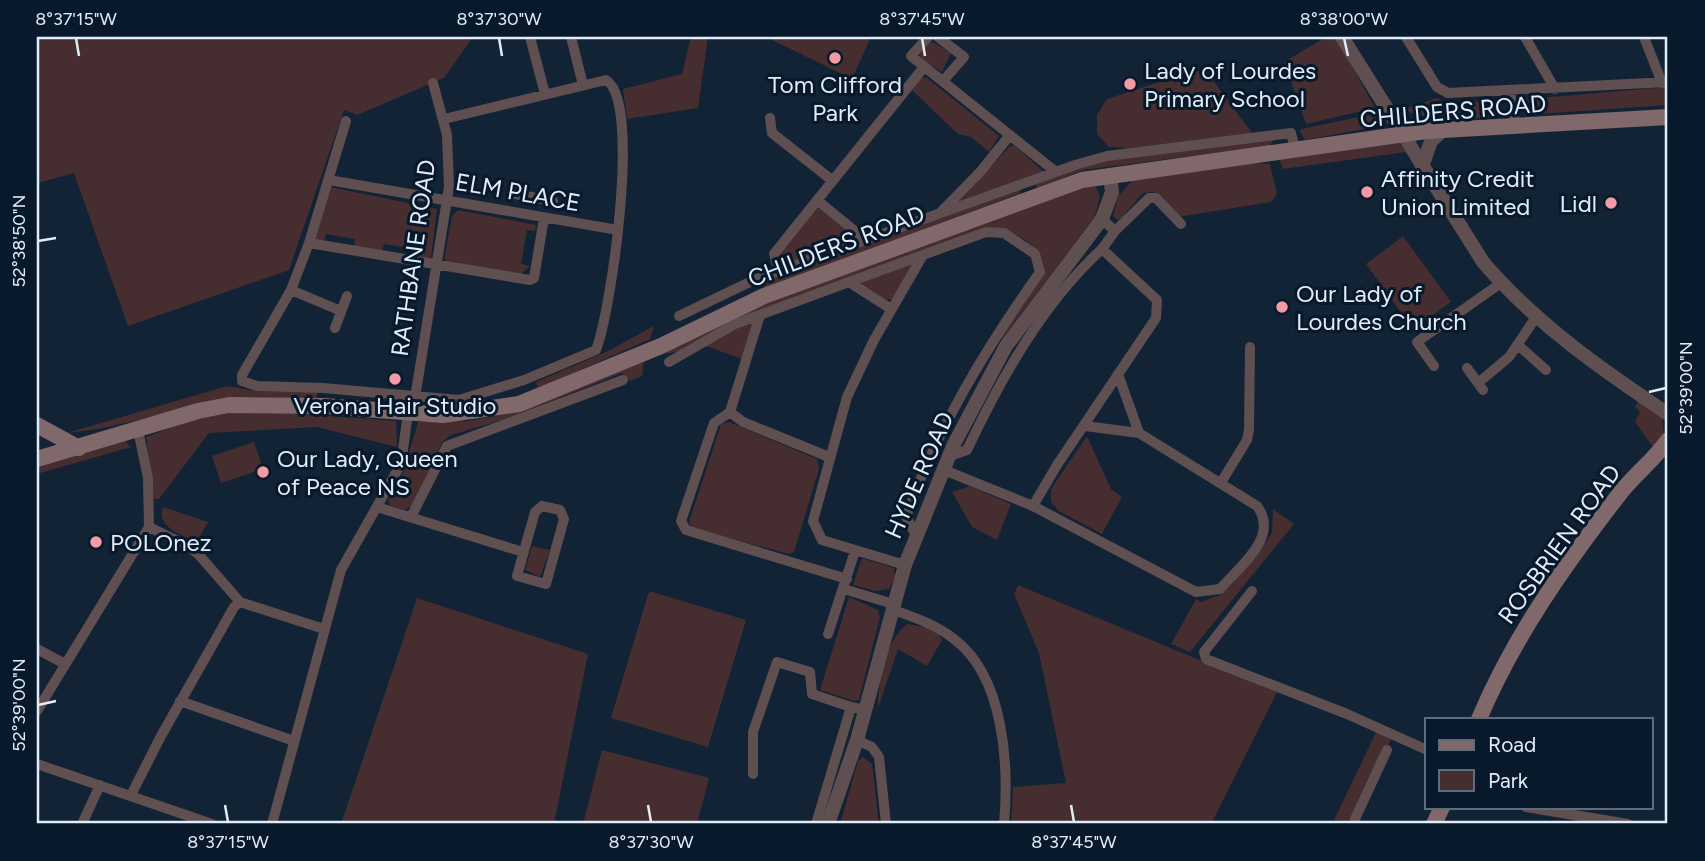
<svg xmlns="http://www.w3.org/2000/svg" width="1705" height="861" font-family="Figtree,sans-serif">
  <rect width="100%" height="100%" fill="#112335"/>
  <path fill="#452d30" d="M 37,37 L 473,37 L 444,78 L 357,115 L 344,110 L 289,270 L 128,326 L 74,173 L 38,183 Z
    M 691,37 L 708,37 L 698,108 L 627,119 L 623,89 L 682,74 Z
    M 766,37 L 871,37 L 852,79 Z
    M 1326,37 L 1336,37 L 1375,108 L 1306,124 L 1284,62 Z
    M 929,40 L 951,53 L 942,72 L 921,59 L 920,53 Z
    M 1193,71 L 1206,71 L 1252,133 L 1130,148 L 1109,147 L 1097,134 L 1097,115 L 1107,99 Z
    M 926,77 L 999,136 L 989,152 L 971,137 L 958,134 L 912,90 L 921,78 Z
    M 1668,87 L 1668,105 L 1525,115 L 1522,104 L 1527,99 Z
    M 1437,98 L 1448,103 L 1495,101 L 1500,104 L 1501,116 L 1441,121 L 1401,110 Z
    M 1378,113 L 1383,119 L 1375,127 L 1305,140 L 1300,132 L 1301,129 Z
    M 1274,139 L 1270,146 L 1083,170 L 1037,188 L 1035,183 L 1104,161 Z
    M 1383,142 L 1399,143 L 1406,152 L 1283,169 L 1279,159 Z
    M 1014,145 L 1043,171 L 959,201 L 1010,146 Z
    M 1249,163 L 1270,164 L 1277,194 L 1271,202 L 1178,217 L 1154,192 L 1143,193 L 1119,221 L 1113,216 L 1118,196 L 1134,179 Z
    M 1095,185 L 1100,197 L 1095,216 L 1002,339 L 1000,338 L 1043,274 C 1048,245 1010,228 985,227 L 680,351 L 665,354 L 672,345 L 788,293 L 1081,187 Z
    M 330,187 L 437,209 L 431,259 L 415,257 L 416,249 L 384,244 L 382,252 L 354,247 L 355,239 L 326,234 L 324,242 L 315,239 Z
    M 1019,188 L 1021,193 L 767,288 L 763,287 L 762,281 Z
    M 815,208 L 824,209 L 855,239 L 780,265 L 779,253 Z
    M 458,210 L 536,225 L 535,231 L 527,230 L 521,264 L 530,266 L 521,274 L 447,261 L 444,259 L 452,216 Z
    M 1403,236 L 1451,302 L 1413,329 L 1366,264 Z
    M 908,264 L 913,265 L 892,299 L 886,300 L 860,285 L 862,280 Z
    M 750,322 L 754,324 L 742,359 L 703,345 Z
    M 654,326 L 650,339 L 538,389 L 536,382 L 608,351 Z
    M 644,361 L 642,376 L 630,381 L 622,373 L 509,418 L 451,435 L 443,441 L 412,506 L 405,510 L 390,505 L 388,500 L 403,473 L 418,422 L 468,421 L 516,412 Z
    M 227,386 L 256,391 L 318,392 L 316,400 C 292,399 265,395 241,398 C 181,405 126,428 67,433 Z
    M 1639,400 L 1662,418 L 1664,434 L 1655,450 L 1635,422 L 1640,412 L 1635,407 Z
    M 253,410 L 396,421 L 397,447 L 317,427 L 209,433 L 159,499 L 154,499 L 146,437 L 194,419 Z
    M 729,422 L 817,459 L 819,469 L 794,552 L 789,554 L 691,528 L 689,522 L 721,424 Z
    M 1087,436 L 1111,489 L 1122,497 L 1102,534 L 1059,511 L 1051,502 L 1051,489 Z
    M 125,441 L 131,447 L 37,474 L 37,467 Z
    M 254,442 L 263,469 L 221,483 L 212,456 Z
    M 970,486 L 1011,504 L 997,540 L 972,527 L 952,492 Z
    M 163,507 L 208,522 L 196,543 C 182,534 156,528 163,507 Z
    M 1273,509 L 1294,524 L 1190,652 L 1171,644 L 1196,599 L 1201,602 L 1220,595 L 1261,550 L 1272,533 Z
    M 532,546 L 550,550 L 540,577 L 525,570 Z
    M 862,558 L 894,568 L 895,577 L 889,589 L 875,591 L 853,585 Z
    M 1018,585 L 1277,692 L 1211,824 L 1011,824 L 1013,787 L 1066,783 L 1039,653 L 1014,594 Z
    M 649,591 L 746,620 L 708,747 L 611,718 Z
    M 849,597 L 878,610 L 880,617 L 859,700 L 854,701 L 820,690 Z
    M 417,598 L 588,654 L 554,824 L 341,824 Z
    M 907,624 L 935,629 L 942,640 L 927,666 L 898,649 L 878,708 C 878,683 886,639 907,624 Z
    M 1379,726 L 1395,732 L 1348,823 L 1334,820 Z
    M 602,750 L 709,778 L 697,824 L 583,824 Z
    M 863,757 L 872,764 L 879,824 L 840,824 L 858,761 Z"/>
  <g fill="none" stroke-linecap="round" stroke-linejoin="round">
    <path stroke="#5f4f51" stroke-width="10" d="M 530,37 L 545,94
      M 571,37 L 583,85
      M 928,37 L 911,56 L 1056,172
      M 938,37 L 964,57 L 943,81
      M 1406,37 L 1437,87 L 1448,93 L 1668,82
      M 1525,37 L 1555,89
      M 1644,37 L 1662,83
      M 1510,91 L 1516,128
      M 770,118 L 772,133 L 833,181
      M 346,121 L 309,243 L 291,290 L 242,375 L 242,381 L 257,386 L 323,388 L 459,400 L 524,380 L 596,350 C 611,312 642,101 606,80 L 444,119
      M 329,180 L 618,230
      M 515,194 L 553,201
      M 817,200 L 866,240
      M 941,212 L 981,171 L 1010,135
      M 1115,231 L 1149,198 L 1156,198 L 1181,224
      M 309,243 L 530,280 L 534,278 L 544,218
      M 779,272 L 774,254 L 924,67
      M 849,282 L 923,255
      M 291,290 L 341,311
      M 760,315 L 730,412 L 743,422 L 829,457
      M 679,316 L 756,279 L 1075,165 L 1107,156 L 1291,133 L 1296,152
      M 335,328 L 347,296
      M 1518,345 L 1546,370
      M 669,362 L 735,324 L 849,282 L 891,309
      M 1434,366 L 1417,342 L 1501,283
      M 1467,368 L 1478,383
      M 1118,374 L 1139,433
      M 1483,390 L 1478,383 L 1509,357 L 1536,317
      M 415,398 L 449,187 L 447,135 L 433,83
      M 730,412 L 714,423 L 681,521 L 686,530 L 847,579
      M 950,456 L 967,450 C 1001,378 1043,303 1102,249
      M 944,470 L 1033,506 L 1196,592 L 1220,589 C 1240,566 1280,537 1257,506 L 1139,433 L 1085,426
      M 1222,481 L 1247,440 L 1249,430 L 1250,347
      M 542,506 L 560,510 L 564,519 L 546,584 L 517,576 L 535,512 Z
      M 1033,506 L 1057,465 L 1156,318 L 1157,300 L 1102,249 L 1115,231 L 1102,219
      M 377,507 L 523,552
      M 411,517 L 447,446 L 623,380
      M 149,527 L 188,546 L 199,555 L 240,602 L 324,629
      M 905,565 L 822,540 L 813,521 L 847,397 L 874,340 L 923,255 L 986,232 L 1004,233 L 1035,254 L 1040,272 C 986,348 937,428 906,517 L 916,535
      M 844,589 L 893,604
      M 1252,591 L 1204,652 L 1206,659 L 1347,714 L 1427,750
      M 891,609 C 913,617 935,624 954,639 C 1005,677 1009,767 1004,824
      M 828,634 L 855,551
      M 37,649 L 65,664
      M 180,701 L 294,741
      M 37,711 L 149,527 L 148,478 L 138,430
      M 857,740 L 872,747 L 879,757 L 886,824
      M 37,764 L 212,824
      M 753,774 L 753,732 L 777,662 L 810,672 L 812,694 L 851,707
      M 131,795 L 161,736 L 234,607 L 240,602
      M 1526,807 L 1628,824
      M 1355,819 L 1387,750
      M 82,824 L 100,785
      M 272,824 L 341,570 L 401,464 L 408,413
      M 816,824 L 851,707 L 865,710"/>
    <path stroke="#5f4f51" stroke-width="14" d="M 1342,37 L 1483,262 C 1536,324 1601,369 1668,414
      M 1422,167 L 1431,141 L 1442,131
      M 828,824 L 857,740 L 905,565 L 954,444 L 1006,346 L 1102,219 L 1112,192 L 1110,175"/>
    <path stroke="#81686b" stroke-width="16" d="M 37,425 L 79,448
      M 37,459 L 198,411 L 229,405 L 323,406 L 443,415 L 519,404 L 661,346 L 764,296 L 1082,180 L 1426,131 L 1668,117
      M 1479,719 C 1514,636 1566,563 1621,492 C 1636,473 1655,459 1668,440
      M 1434,824 L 1442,807"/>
  </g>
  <path fill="none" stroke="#e1ecf9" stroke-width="2.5" d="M 76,38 L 79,56M 499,38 L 502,56M 922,38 L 925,56M 1344,38 L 1348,56M 38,241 L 56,238M 1649,392 L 1666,388M 38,705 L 56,701M 225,805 L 228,822M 648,805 L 651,822M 1071,805 L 1074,822"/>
  <g fill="#f49aa6" stroke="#07192b" stroke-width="2.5">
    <circle cx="835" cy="58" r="7"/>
    <circle cx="1130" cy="84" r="7"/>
    <circle cx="1367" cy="192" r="7"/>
    <circle cx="1611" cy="203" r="7"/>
    <circle cx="1282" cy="307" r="7"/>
    <circle cx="395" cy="379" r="7"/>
    <circle cx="263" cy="472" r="7"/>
    <circle cx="96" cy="542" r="7"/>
  </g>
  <g text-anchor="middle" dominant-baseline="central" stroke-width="6" stroke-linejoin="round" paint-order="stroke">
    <g font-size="24" fill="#e1ecf9" stroke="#07192b" text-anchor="start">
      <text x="1144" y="70">Lady of Lourdes<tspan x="1144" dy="28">Primary School</tspan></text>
      <text x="835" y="84" text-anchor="middle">Tom Clifford<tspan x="835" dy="28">Park</tspan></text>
      <text x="1381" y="178">Affinity Credit<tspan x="1381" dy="28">Union Limited</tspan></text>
      <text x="1597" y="203" text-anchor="end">Lidl</text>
      <text x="1296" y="293">Our Lady of<tspan x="1296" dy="28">Lourdes Church</tspan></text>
      <text x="395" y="405" text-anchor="middle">Verona Hair Studio</text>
      <text x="277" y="458">Our Lady, Queen<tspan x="277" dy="28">of Peace NS</tspan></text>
      <text x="110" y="542">POLOnez</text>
    </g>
    <g font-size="24" fill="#e1ecf9" stroke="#07192b">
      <text transform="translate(1453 111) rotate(-5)">CHILDERS ROAD</text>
      <text transform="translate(518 192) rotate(10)">ELM PLACE</text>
      <text transform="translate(836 246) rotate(-21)">CHILDERS ROAD</text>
      <text transform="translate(413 258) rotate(-82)">RATHBANE ROAD</text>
      <text transform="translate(919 475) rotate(-66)">HYDE ROAD</text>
      <text transform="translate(1559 544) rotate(-54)">ROSBRIEN ROAD</text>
    </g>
  </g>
  <rect width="1705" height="861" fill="none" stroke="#07192b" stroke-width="77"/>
  <rect x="1425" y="718" width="228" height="91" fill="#07192b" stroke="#5e6d7d" stroke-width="2"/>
  <rect x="1439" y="740" width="35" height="10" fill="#81686b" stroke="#5e6d7d" stroke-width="2"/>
  <text x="1488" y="752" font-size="21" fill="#e1ecf9">Road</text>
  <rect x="1439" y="770" width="35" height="21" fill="#452d30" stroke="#5e6d7d" stroke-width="2"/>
  <text x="1488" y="788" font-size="21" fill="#e1ecf9">Park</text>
  <rect x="38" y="38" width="1628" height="784" fill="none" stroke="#e1ecf9" stroke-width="2.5"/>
  <g font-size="18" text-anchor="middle" fill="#e1ecf9">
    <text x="76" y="25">8°37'15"W</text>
    <text x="499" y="25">8°37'30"W</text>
    <text x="922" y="25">8°37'45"W</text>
    <text x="1344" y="25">8°38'00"W</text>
    <text transform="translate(19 241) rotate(-90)" y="6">52°38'50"N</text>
    <text transform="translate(1686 388) rotate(-90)" y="6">52°39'00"N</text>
    <text transform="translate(19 705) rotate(-90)" y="6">52°39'00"N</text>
    <text x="228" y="848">8°37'15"W</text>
    <text x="651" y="848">8°37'30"W</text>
    <text x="1074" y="848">8°37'45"W</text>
  </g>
</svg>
